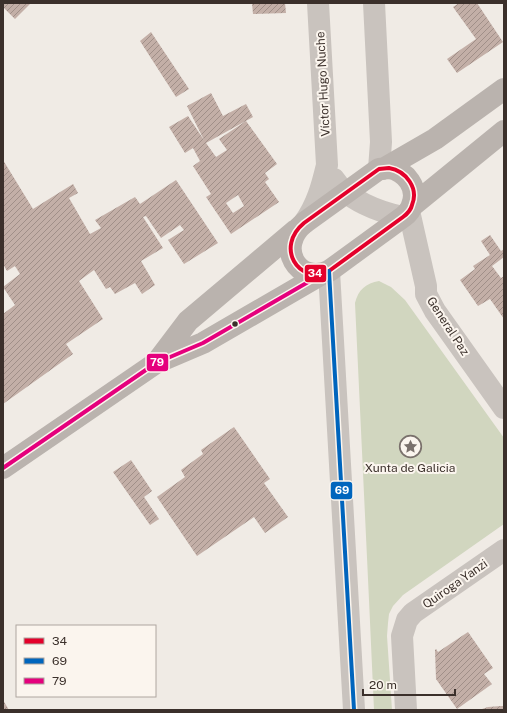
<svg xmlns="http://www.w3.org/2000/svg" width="507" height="713" font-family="'Public Sans',sans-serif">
  <defs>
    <pattern id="building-hatch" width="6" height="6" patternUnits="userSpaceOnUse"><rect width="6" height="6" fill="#c3afa7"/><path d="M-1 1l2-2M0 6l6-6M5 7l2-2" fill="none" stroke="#a08f88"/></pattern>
  </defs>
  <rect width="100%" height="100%" fill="#f0ebe5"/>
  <path fill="#d1d6bf" d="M 379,281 L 391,287 L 405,300 L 504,438 L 504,524 L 403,595 L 393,606 L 389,614 L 388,623 L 387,636 L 392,710 L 374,710 L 369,600 L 355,303 C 358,290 366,283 379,281 Z"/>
  <path fill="url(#building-hatch)" fill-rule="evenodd" d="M 3,3 L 31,3 L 15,19 L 3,7 Z
    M 252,3 L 285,3 L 286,13 L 253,14 Z
    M 459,3 L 477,3 L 503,42 L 457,73 L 447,59 L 476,39 L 453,7 Z
    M 151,32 L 189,89 L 176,97 L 140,41 Z
    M 211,93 L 223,116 L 246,104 L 253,117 L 206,143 L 216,157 L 227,150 L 219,139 L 246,121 L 277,164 L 265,173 L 269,179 L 265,182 L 279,202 L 231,234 L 206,197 L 211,194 L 193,166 L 200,161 L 193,148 L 185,153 L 169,127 L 188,116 L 204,140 L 187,106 ZM 238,195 L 244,206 L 233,213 L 226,203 Z
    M 3,160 L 33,209 L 73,184 L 78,193 L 69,198 L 90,234 L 101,228 L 95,220 L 135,197 L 140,204 L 176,180 L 218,243 L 184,264 L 168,240 L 184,230 L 180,225 L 161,238 L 146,216 L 143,217 L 163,248 L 141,261 L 155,285 L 142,294 L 135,283 L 115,294 L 110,287 L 106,289 L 94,270 L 79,281 L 103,319 L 66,344 L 73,354 L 3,404 L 3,314 L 15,305 L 3,287 L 20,274 L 15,266 L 7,271 L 3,264 Z
    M 490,235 L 501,251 L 504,249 L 504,257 L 492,266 L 501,278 L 504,276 L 504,319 L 490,299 L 478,306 L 460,280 L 475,269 L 473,266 L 490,255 L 481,241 Z
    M 234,427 L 270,479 L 264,483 L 288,517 L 265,533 L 254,517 L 197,556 L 157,497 L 185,477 L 181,470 L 203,454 L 201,450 Z
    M 131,460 L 152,491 L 144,497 L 159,519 L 150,525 L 113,472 Z
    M 468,632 L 493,668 L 484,674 L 492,684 L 457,709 L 436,679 L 435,650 L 436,649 L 438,652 Z
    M 3,700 L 9,710 L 3,710 Z
    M 501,706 L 504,706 L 504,710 L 479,710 L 488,707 Z"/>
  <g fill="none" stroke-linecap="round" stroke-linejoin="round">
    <path stroke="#c9c3be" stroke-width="22" d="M 374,3 L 381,142 L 379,169
      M 334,179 C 347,200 379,212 403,217
      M 409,211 L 426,286 L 426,294 L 435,311 L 504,408
      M 304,223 C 317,205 322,186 327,165 L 318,3
      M 329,271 L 354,710
      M 406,710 L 402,636 L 407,620 L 413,613 L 504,550"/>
    <path stroke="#bab3ae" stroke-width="22" d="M 389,168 C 406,171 419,188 412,205 C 411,210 407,214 403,217 L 329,271 C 298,285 275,247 304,223 L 379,169 Z
      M 383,169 L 435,139 L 504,89
      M 412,206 L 504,131
      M 157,362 L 188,321 L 296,230
      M 3,468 L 156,363 L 203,343 L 322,274"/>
    <defs>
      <path id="bus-1" d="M 389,168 C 406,171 419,188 412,205 C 411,210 407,214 403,217 L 329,271 C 298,285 275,247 304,223 L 379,169 Z"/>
      <path id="bus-2" d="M 329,271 L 354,710"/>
      <path id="bus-3" d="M 3,468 L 156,363 L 203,343 L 322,274"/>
    </defs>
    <use href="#bus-1" stroke="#fbf5ee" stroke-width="7"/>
    <use href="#bus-2" stroke="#fbf5ee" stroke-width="7"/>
    <use href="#bus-3" stroke="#fbf5ee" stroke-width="7"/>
    <use href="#bus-1" stroke="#e4002b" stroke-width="4"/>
    <use href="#bus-2" stroke="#0065bd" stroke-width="4"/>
    <use href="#bus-3" stroke="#e5007d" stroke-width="4"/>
  </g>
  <defs>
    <symbol id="sight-ring" viewBox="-11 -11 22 22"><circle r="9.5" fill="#fbf5ee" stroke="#7a716c" stroke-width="1.5"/><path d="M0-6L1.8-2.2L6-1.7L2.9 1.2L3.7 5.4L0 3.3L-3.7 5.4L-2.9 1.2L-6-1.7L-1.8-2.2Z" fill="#7a716c"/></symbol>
  </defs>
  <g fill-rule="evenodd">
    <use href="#sight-ring" x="398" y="434" width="25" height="25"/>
  </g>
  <circle fill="#3b302b" stroke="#fbf5ee" stroke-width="1.5" cx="235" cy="324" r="3.5"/>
  <g text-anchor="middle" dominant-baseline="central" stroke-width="4" stroke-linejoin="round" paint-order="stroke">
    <g font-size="12" fill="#3b302b" stroke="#fbf5ee">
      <text transform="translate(323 84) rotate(-93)">Víctor Hugo Nuche</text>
      <text transform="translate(448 326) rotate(57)">General Paz</text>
      <text transform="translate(455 584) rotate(-35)">Quiroga Yanzi</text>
    </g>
    <g font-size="12" fill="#3b302b" stroke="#fbf5ee">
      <text x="410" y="468">Xunta de Galicia</text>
    </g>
  </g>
  <g stroke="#fbf5ee" stroke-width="1.5">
    <rect x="304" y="264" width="23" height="19" rx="4" fill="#e4002b"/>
    <rect x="146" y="353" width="23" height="19" rx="4" fill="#e5007d"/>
    <rect x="330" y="481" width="23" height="19" rx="4" fill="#0065bd"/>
  </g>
  <g font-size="11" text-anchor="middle" font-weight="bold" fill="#fff">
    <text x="315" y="277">34</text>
    <text x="157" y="366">79</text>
    <text x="342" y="494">69</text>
  </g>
  <rect width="507" height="713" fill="none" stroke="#3b302b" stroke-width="8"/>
  <rect x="16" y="625" width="140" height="72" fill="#fbf5ee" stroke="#aea6a0"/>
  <rect x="24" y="638" width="20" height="6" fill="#e4002b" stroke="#aea6a0"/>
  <text x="52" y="645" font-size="12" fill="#3b302b">34</text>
  <rect x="24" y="658" width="20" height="6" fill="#0065bd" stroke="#aea6a0"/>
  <text x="52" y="665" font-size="12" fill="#3b302b">69</text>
  <rect x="24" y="678" width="20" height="6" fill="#e5007d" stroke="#aea6a0"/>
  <text x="52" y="685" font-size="12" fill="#3b302b">79</text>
  <path d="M363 689v6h92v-6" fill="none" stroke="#3b302b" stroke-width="2"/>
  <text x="369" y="689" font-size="12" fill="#3b302b" stroke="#fbf5ee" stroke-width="3" paint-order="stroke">20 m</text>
</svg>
